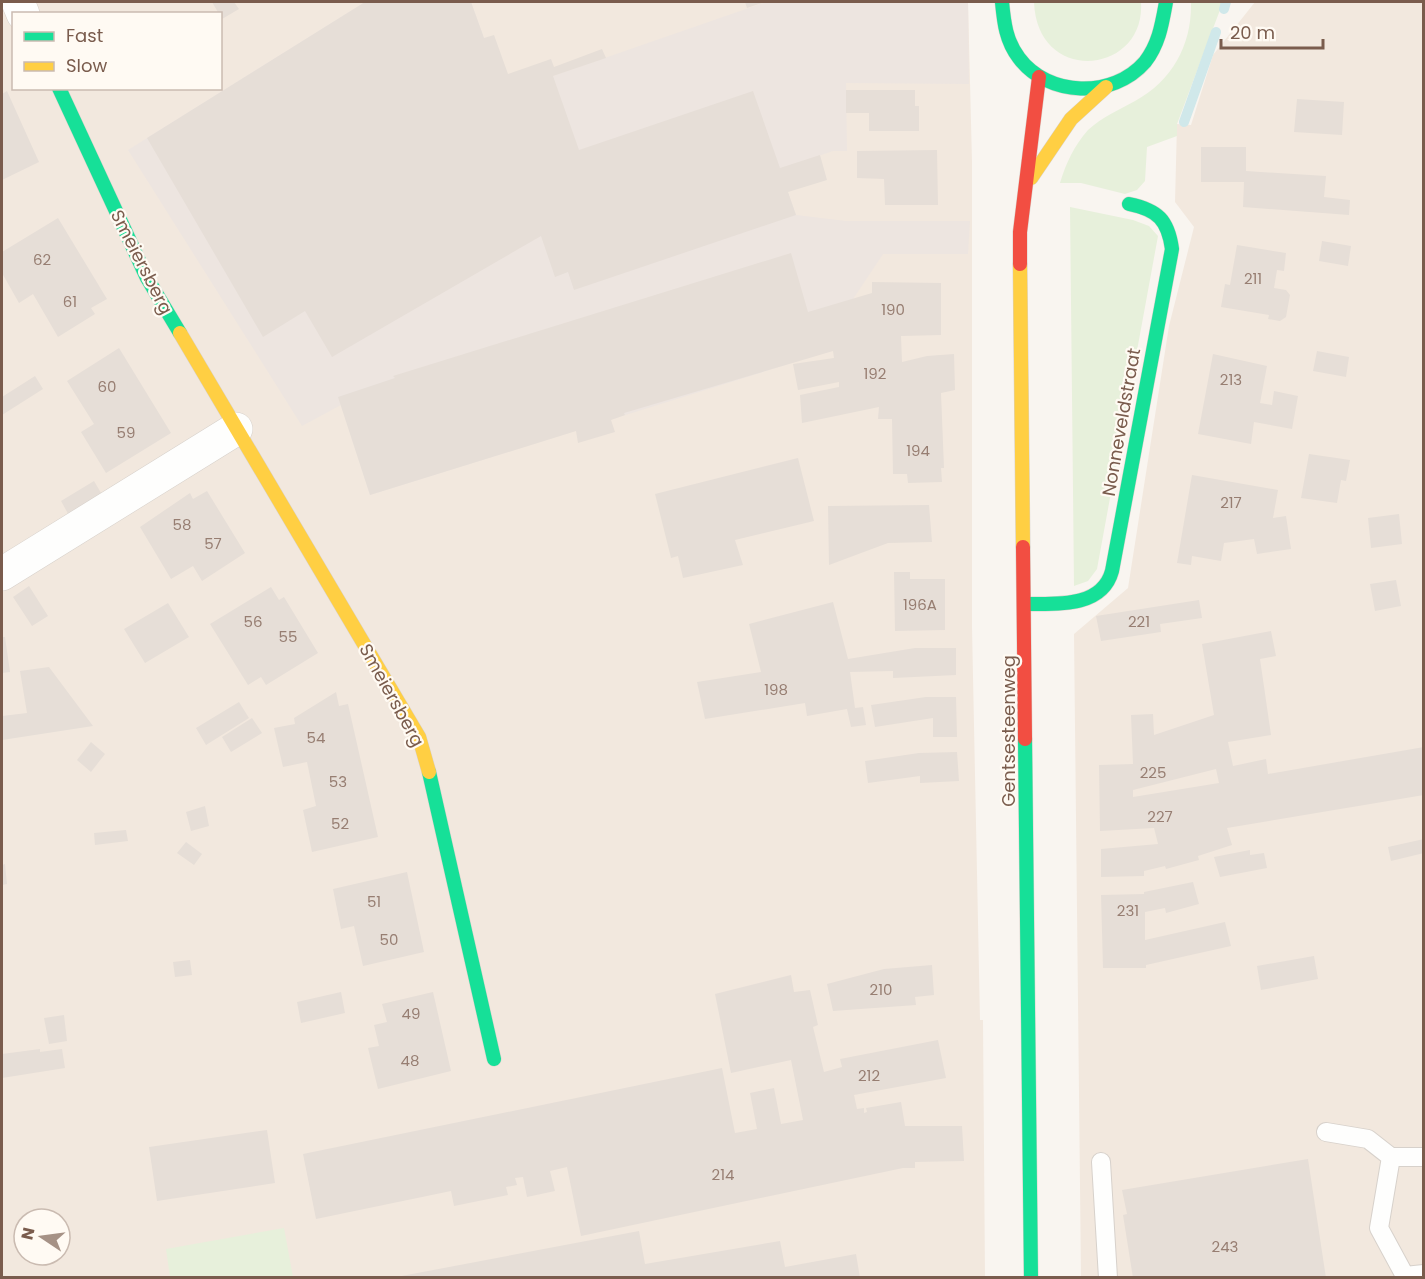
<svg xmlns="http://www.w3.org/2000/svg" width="1425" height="1279" font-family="Poppins,sans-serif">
  <rect width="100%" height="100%" fill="#f9f5f0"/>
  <path fill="#f2e8de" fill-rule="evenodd" d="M 2,2 L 968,2 L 972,162 L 972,627 L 980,1020 L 983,1020 L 985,1277 L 2,1278 ZM 14,14 L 220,14 L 220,88 L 14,88 ZM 24,1219 L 60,1219 L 60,1255 L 24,1255 Z
    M 1255,2 L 1423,2 L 1423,1277 L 1081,1277 L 1074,634 L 1128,588 L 1169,326 L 1194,227 L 1175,202 L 1177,124 L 1191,125 L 1213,55 Z"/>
  <path fill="#ede5e0" d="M 365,2 L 471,2 L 504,93 L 766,2 L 968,2 L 969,84 L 846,83 L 847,151 L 833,151 L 780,169 L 796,215 L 846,221 L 970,221 L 968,254 L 883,254 L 853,299 L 846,346 L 370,495 L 341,405 L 302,426 L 128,150 Z"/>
  <path fill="#e7f0db" d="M 1034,2 L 1141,2 C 1146,75 1037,86 1034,2 Z
    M 1191,2 L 1223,2 L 1177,124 L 1177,136 L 1147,147 L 1145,181 L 1137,190 L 1125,194 L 1081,183 L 1060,183 C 1066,163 1074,146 1088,130 C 1102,117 1119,110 1135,101 C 1173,80 1192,44 1191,2 Z
    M 1070,207 L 1133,220 L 1149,226 L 1158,236 L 1097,569 L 1088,581 L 1074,586 Z
    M 284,1228 L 293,1277 L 170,1277 L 166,1249 Z"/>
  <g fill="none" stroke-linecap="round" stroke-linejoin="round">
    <path stroke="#d0e8ea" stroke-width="10" d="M 1224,9 L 1226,2
      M 1184,122 L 1216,32"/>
  </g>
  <path fill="#e6ded7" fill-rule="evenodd" d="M 212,2 L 234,2 L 239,9 L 222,19 Z
    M 365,2 L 471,2 L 484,38 L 494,35 L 508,74 L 551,59 L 554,67 L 602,49 L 606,58 L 553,76 L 579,150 L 753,91 L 780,168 L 820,155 L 827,180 L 788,192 L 796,215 L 574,290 L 568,272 L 555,277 L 541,236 L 332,357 L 305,311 L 263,337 L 147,138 Z
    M 745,2 L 765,2 L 747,8 Z
    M 846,90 L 915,90 L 915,106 L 919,106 L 919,131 L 869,131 L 869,113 L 846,113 Z
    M 7,91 L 39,162 L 2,180 L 2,94 Z
    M 1297,99 L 1344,102 L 1342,135 L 1294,132 Z
    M 1201,147 L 1246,147 L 1246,171 L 1326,176 L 1324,197 L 1350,200 L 1349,215 L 1243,207 L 1244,182 L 1201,182 Z
    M 937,150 L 938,205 L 885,205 L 884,179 L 857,178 L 857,151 Z
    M 58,218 L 107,299 L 91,308 L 95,314 L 58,337 L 33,294 L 19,303 L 2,273 L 2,252 Z
    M 1322,241 L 1351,246 L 1348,266 L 1319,261 Z
    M 1237,245 L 1286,253 L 1284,271 L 1277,270 L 1274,288 L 1286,290 L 1290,295 L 1286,317 L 1280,321 L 1268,319 L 1269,315 L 1221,307 L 1225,284 L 1230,285 Z
    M 791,253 L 808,312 L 872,293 L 872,282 L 941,283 L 941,335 L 901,336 L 902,362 L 927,356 L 954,354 L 955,390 L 941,393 L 944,468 L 941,468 L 942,482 L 908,483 L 907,474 L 893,474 L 892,419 L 878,419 L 879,407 L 802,423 L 800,395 L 839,387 L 839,382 L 798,390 L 793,364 L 834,358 L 833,351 L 624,413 L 625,415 L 611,420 L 615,432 L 578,443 L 576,431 L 370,495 L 338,397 L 395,378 L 393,376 Z
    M 119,348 L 171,433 L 106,473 L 81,432 L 94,424 L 67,381 Z
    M 1317,351 L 1349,357 L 1346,377 L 1313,371 Z
    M 1213,354 L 1267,366 L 1260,403 L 1272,405 L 1274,391 L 1298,396 L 1292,429 L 1254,422 L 1251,444 L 1198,434 Z
    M 35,376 L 43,389 L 2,415 L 2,397 Z
    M 1309,454 L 1350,460 L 1346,481 L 1341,480 L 1337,503 L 1301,498 Z
    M 798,458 L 814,521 L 735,540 L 743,565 L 683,578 L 678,556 L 671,558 L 655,494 Z
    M 1192,475 L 1278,490 L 1273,518 L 1286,516 L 1291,549 L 1257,554 L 1254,539 L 1224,543 L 1221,561 L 1192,556 L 1191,565 L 1177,563 Z
    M 94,481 L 104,498 L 71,519 L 61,501 Z
    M 207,491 L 245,553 L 202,581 L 193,566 L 171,579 L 140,527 L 190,493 L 193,499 Z
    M 929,505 L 932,542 L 888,543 L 829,565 L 828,506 Z
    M 1399,514 L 1402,544 L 1371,548 L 1368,518 Z
    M 894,572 L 910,572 L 910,579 L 945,579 L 945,630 L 895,631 Z
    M 1396,580 L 1401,606 L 1375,611 L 1370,584 Z
    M 29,586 L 48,616 L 32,626 L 13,597 Z
    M 271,587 L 279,600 L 284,597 L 318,653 L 266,685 L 261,677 L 248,685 L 210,624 Z
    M 1199,600 L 1202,618 L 1160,624 L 1161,632 L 1101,641 L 1096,616 Z
    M 833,602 L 848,659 L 915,648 L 956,648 L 956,675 L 893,678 L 893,671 L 850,672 L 855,708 L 863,707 L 866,725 L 851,727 L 847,709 L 807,716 L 805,703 L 705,719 L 697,682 L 761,672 L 749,624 Z
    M 168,603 L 189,637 L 145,663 L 124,629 Z
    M 1271,631 L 1276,656 L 1260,659 L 1271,735 L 1228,742 L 1233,766 L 1266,759 L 1268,774 L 1424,747 L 1424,795 L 1227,828 L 1232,845 L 1198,856 L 1199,860 L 1166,869 L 1165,866 L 1144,871 L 1144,876 L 1101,877 L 1101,849 L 1158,844 L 1154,828 L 1100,831 L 1099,765 L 1133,764 L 1131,715 L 1153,714 L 1154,735 L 1214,715 L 1202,644 ZM 1216,769 L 1219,783 L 1133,797 L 1133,790 Z
    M 2,637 L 5,637 L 10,672 L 2,673 Z
    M 49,667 L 93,726 L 2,740 L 2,716 L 27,713 L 20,671 Z
    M 336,692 L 339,706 L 348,704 L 378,837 L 312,852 L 303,810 L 316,806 L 307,762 L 283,767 L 274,728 L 295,724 L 294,718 Z
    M 926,697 L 956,697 L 957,737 L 933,737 L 933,718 L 875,727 L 871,705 Z
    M 239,702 L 249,718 L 206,745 L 196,728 Z
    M 252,718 L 262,733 L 231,752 L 222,737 Z
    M 91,742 L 105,754 L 91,772 L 77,760 Z
    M 957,752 L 959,781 L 920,783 L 920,776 L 868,783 L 865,761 L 919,753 Z
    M 205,806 L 209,826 L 191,831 L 186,812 Z
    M 126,830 L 128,841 L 95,845 L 94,833 Z
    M 1424,839 L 1424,853 L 1391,861 L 1388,847 Z
    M 186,842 L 202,854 L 194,865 L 177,853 Z
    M 1250,850 L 1250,855 L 1264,853 L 1267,868 L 1220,877 L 1214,857 Z
    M 5,864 L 7,884 L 2,885 L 2,865 Z
    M 407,872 L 424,952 L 363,966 L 354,926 L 341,929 L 333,889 Z
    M 1193,882 L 1199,904 L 1166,913 L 1165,908 L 1145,912 L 1145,940 L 1225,922 L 1231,946 L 1146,965 L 1146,968 L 1103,968 L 1101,895 L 1144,894 L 1144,892 Z
    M 1314,956 L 1318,979 L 1261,990 L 1257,966 Z
    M 190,960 L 192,975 L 175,977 L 173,962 Z
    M 932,965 L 934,995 L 915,997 L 916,1005 L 833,1011 L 827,984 L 884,969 Z
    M 791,975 L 794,992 L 810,990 L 818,1025 L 813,1027 L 824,1072 L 842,1067 L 840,1059 L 938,1040 L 946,1078 L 854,1095 L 857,1109 L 864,1108 L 864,1113 L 867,1112 L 866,1108 L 901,1102 L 905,1126 L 962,1126 L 964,1161 L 915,1162 L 915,1168 L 903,1168 L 581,1236 L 567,1167 L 550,1171 L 555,1191 L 527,1197 L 523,1177 L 515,1178 L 517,1185 L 506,1187 L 508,1195 L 454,1206 L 451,1191 L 316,1219 L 303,1154 L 722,1068 L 735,1133 L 757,1129 L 750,1093 L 774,1088 L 781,1124 L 803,1120 L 791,1060 L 731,1073 L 715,994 Z
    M 341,992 L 345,1013 L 301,1023 L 297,1002 Z
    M 433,992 L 451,1071 L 378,1089 L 368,1048 L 379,1046 L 374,1025 L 387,1022 L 382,1004 Z
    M 64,1015 L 67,1041 L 49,1044 L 44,1018 Z
    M 40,1049 L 40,1052 L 62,1049 L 65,1068 L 2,1078 L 2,1054 Z
    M 267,1130 L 275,1183 L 157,1201 L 149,1147 Z
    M 1308,1159 L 1326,1278 L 1133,1278 L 1123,1215 L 1127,1214 L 1122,1190 Z
    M 639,1231 L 645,1264 L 780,1241 L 785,1267 L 856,1254 L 860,1278 L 391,1278 Z"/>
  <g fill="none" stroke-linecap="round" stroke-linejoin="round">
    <defs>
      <path id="lane" d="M 1326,1132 L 1368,1139 L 1391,1157 L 1424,1157
        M 1391,1157 L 1379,1228 L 1405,1276 L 1424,1274
        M 1101,1162 L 1108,1278"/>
      <path id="street" d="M 18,2 L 23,14
        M 2,574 L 236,429"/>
      <path id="fast" d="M 1002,2 C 1004,23 1006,41 1019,58 C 1048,97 1113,99 1145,62 C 1159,44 1162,24 1166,2
        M 59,88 L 147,278 L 180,333
        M 1025,604 C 1056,604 1102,608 1112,571 L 1172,249 C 1168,220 1158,210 1129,204
        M 1025,739 L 1031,1278
        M 429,772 L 494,1059"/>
      <path id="slow" d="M 1031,178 L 1071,119 L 1106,87
        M 1020,264 L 1023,547
        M 180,333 L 419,737 L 429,772"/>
      <path id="jam" d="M 1020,264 L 1020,232 L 1039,77
        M 1023,547 L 1025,739"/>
    </defs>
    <use href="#lane" stroke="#d7d1cb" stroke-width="20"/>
    <use href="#street" stroke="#d7d1cb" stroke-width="34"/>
    <use href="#fast" stroke="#d9d2cb" stroke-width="15"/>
    <use href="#slow" stroke="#d9d2cb" stroke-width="15"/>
    <use href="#jam" stroke="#d9d2cb" stroke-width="15"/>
    <use href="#lane" stroke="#fefefd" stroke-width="18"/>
    <use href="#street" stroke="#fefefd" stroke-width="33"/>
    <use href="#fast" stroke="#16e098" stroke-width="14"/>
    <use href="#slow" stroke="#ffcf43" stroke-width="14"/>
    <use href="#jam" stroke="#f24e42" stroke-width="14"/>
  </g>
  <g text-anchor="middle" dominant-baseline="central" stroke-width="4.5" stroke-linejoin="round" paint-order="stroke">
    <g font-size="15" fill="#977e72">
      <text x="42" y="259">62</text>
      <text x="1253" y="278">211</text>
      <text x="70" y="301">61</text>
      <text x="893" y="309">190</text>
      <text x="875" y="373">192</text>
      <text x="1231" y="379">213</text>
      <text x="107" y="386">60</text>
      <text x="126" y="432">59</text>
      <text x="918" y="450">194</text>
      <text x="1231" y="502">217</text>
      <text x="182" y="524">58</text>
      <text x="213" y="543">57</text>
      <text x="920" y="604">196A</text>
      <text x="253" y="621">56</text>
      <text x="1139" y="621">221</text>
      <text x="288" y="636">55</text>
      <text x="776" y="689">198</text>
      <text x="316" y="737">54</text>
      <text x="1153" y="772">225</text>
      <text x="338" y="781">53</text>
      <text x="1160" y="816">227</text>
      <text x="340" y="823">52</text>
      <text x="374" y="901">51</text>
      <text x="1128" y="910">231</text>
      <text x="389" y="939">50</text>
      <text x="881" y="989">210</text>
      <text x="411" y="1013">49</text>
      <text x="410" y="1060">48</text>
      <text x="869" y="1075">212</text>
      <text x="723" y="1174">214</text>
      <text x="1225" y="1246">243</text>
    </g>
    <g font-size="18" fill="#7a5c4d" stroke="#fffaf3">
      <text transform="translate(142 262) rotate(63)">Smeiersberg</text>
      <text transform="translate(1121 422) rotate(-80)">Nonneveldstraat</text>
      <text transform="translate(392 695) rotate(61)">Smeiersberg</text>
      <text transform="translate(1008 731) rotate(-90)">Gentsesteenweg</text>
    </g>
  </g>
  <rect width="1425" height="1279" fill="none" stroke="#7a5c4d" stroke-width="6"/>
  <rect x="12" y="12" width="210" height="78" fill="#fffaf3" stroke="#cabbb1" stroke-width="1.5"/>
  <rect x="24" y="32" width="30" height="9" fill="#16e098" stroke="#cabbb1" stroke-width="1.5"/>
  <text x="66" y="42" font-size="18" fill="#7a5c4d">Fast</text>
  <rect x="24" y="62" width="30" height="9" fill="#ffcf43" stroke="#cabbb1" stroke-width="1.5"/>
  <text x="66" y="72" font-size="18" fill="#7a5c4d">Slow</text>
  <g transform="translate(42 1237) rotate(283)"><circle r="28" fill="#fffaf3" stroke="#cabbb1" stroke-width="1.5"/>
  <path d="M0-4.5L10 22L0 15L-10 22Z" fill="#a69286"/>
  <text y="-9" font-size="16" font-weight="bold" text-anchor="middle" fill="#7a5c4d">N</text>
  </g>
  <path d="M1221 39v9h102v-9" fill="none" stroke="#7a5c4d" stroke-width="3"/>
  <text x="1230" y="39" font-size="18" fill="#7a5c4d" stroke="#fffaf3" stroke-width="4.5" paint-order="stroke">20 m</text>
</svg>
